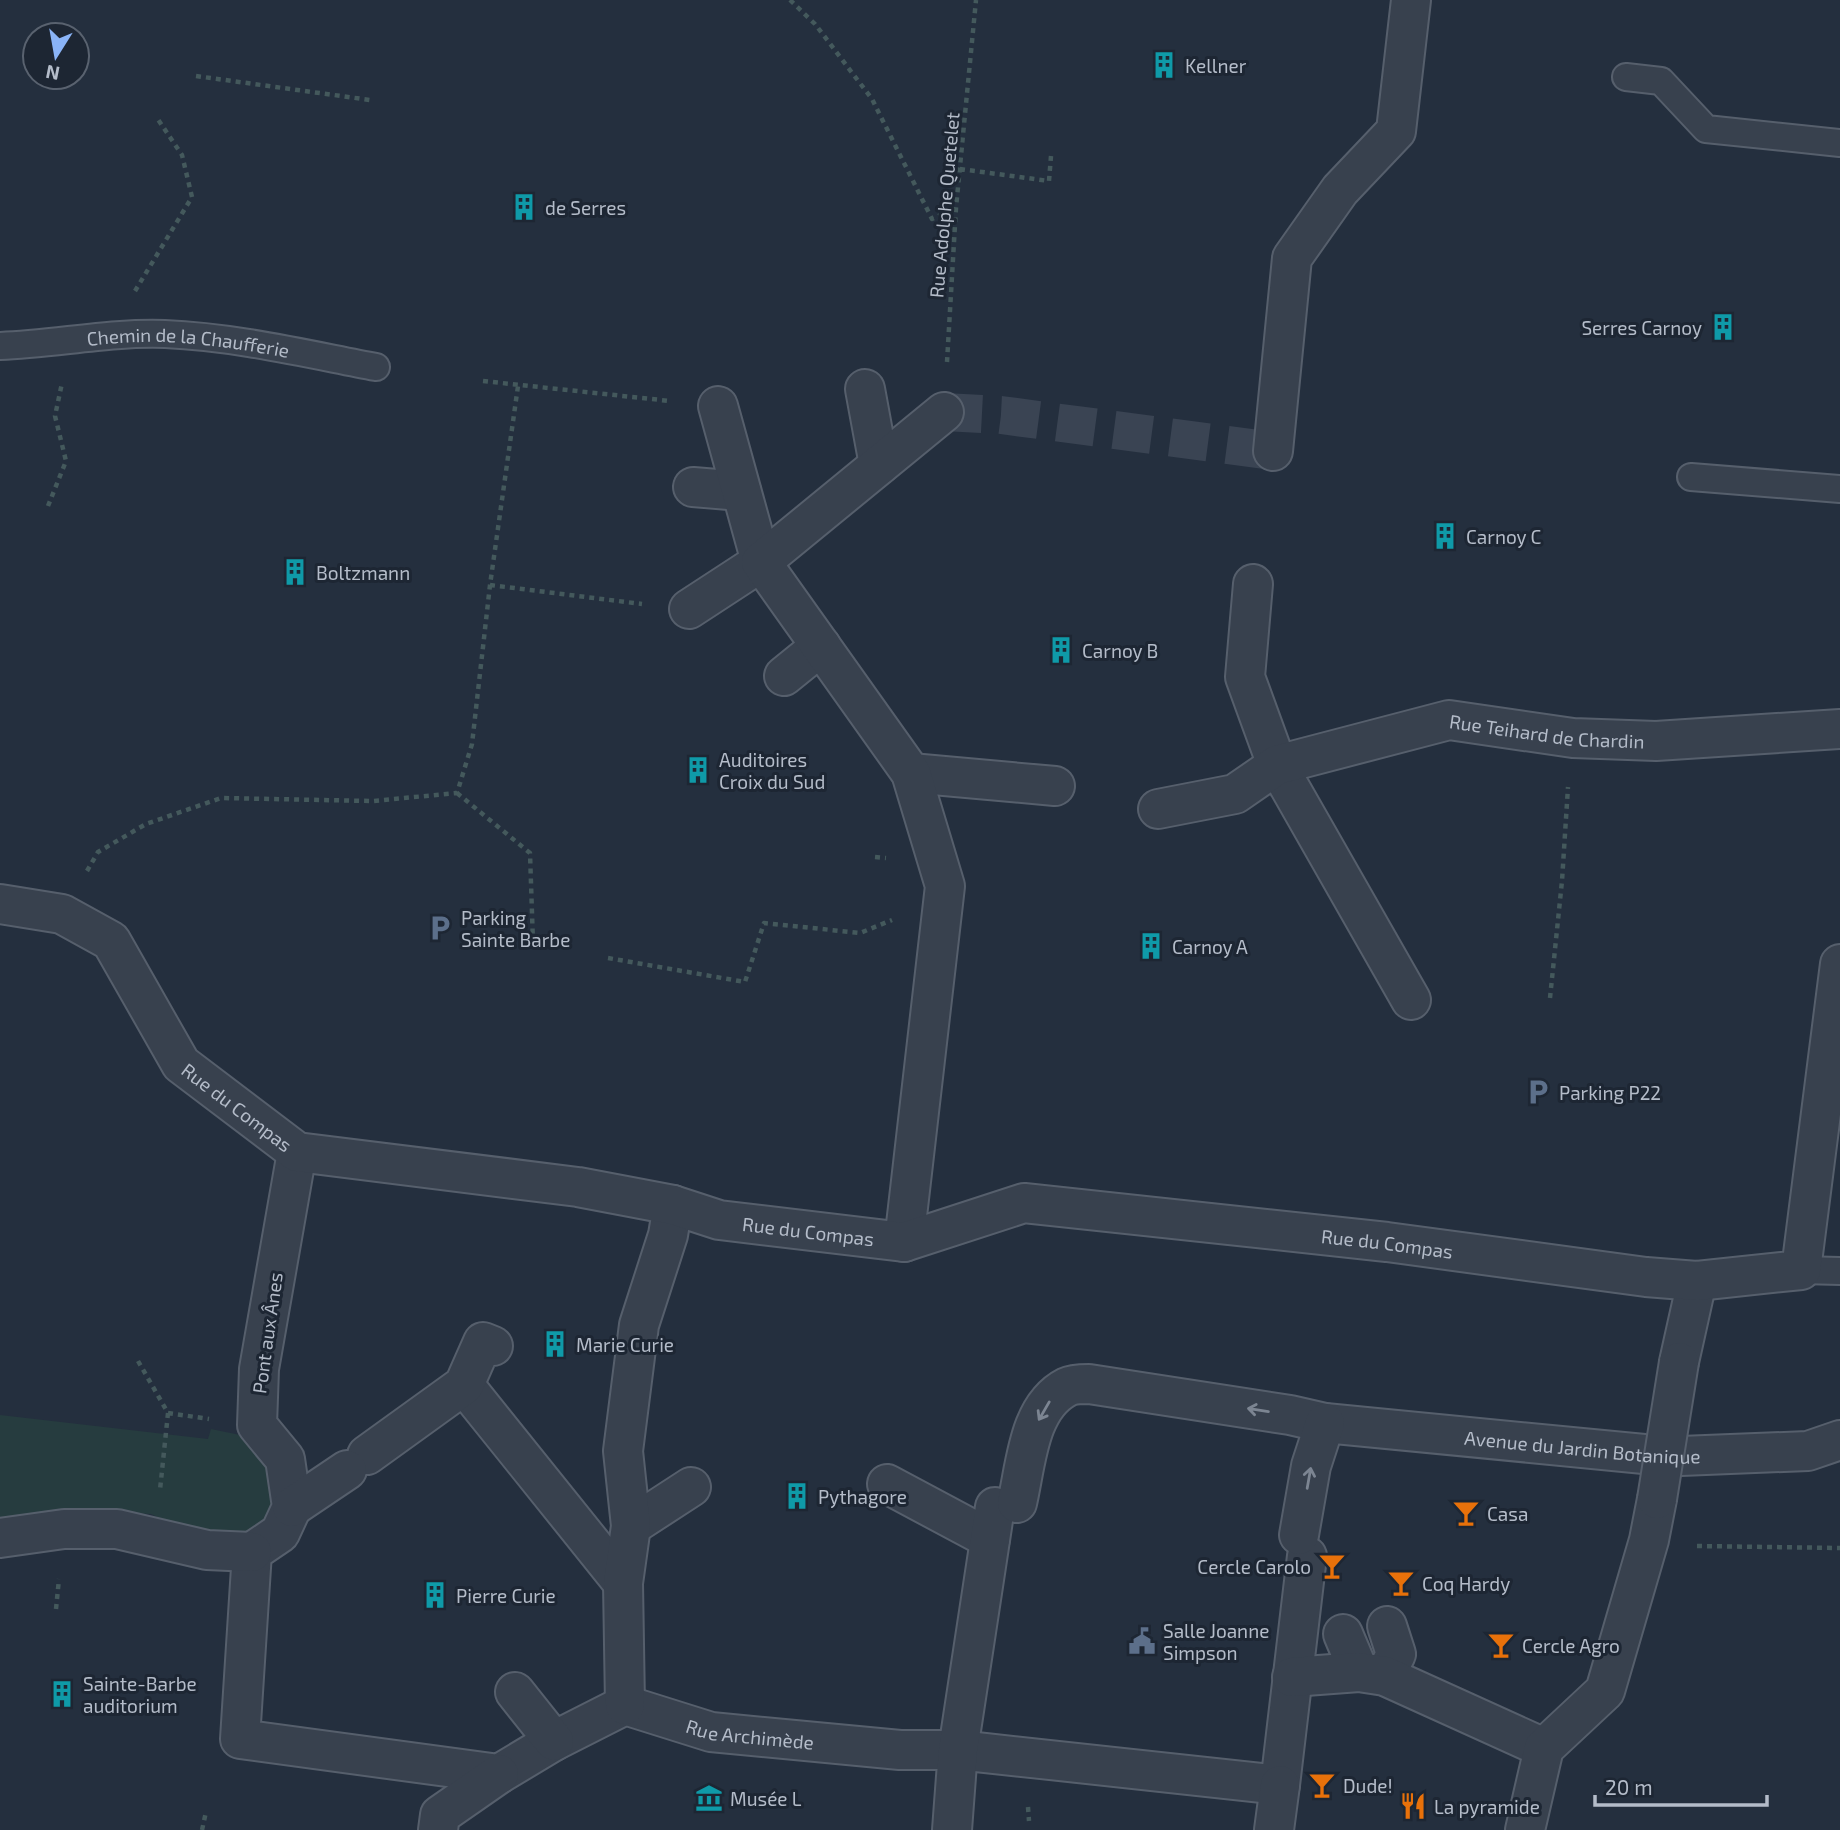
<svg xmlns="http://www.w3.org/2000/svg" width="1840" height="1830" font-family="'Exo 2',sans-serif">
  <rect width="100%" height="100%" fill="#242f3e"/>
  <path fill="#263c3f" d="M 0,1415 L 208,1439 L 211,1429 L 245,1436 L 277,1468 L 279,1496 L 268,1524 L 231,1541 L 190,1532 L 151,1514 L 86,1511 L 0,1523 Z"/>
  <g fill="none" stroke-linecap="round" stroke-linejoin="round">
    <path stroke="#3a4453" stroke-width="38" stroke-dasharray="38 19" stroke-linecap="butt" d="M 944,412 L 1001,415 L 1273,451"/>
    <defs>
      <g id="service">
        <path d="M 1626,77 L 1661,81 L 1706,129 L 1840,143"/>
        <path id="s1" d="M 0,346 C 55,344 110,332 165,334 C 236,337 307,354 376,367"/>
        <path d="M 1691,477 L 1840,489"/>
        <path d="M 1801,1270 L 1840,1271"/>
      </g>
      <g id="pedestrian">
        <path d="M 865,389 L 879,465"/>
        <path d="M 1273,451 L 1292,258 L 1340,190 L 1396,131 L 1411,0"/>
        <path d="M 693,487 L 741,491"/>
        <path d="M 1253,584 L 1245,677 L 1277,765 L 1411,1000"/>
        <path d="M 689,609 L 761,562 L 718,406"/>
        <path d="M 784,676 L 821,646"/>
        <path d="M 911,773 L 1055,786"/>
        <path id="s2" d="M 1158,809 L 1235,794 L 1277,765 L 1449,720 L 1573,738 L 1656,741 L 1840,729"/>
        <path id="s3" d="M 297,1152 L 259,1369 L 257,1425 L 285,1459 L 292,1507 L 280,1533 L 252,1552 L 240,1739 L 499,1774 L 554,1741 L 625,1705 L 711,1732 L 900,1750 L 958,1750 L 1280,1785 L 1307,1556"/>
        <path d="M 904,1242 L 945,886 L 911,773 L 761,562 L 944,412"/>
        <path d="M 1679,1362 L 1697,1281"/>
        <path d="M 464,1385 L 623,1583"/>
        <path d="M 367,1455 L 464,1385 L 483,1342 L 493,1346"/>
        <path d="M 887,1484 L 990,1539"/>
        <path d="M 292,1507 L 347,1470"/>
        <path d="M 631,1526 L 691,1487"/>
        <path d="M 0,1538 L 64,1529 L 117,1529 L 207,1550 L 252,1552"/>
        <path d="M 1343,1634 L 1359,1672"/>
        <path d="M 1385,1676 L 1396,1654 L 1387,1626"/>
        <path d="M 1292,1677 L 1359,1672 L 1385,1676 L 1544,1748"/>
        <path d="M 515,1692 L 554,1741"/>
        <path d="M 625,1705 L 623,1583 L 631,1526 L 623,1451 L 639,1325 L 668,1235 L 673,1205"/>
        <path d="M 438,1830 L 440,1815 L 499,1774"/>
        <path d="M 952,1830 L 958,1750 L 995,1507"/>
        <path d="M 1274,1830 L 1280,1785"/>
        <path d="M 1525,1830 L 1544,1748 L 1605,1691 L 1649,1540 L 1657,1499"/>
      </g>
      <g id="minor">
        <path id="s4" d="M 0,904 L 62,914 L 111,941 L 181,1064 L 297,1152 L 578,1187 L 673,1205 L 719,1220 L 904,1242 L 1024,1203 L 1387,1242 L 1646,1277 L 1697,1281 L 1801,1270 L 1840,964"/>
      </g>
      <g id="tertiary">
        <path id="s5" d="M 1017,1503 C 1026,1465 1028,1407 1067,1387 C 1073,1384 1082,1384 1089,1384 L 1290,1415 L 1325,1423 L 1644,1454 L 1681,1456 L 1808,1451 L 1840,1440"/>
        <path d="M 1299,1535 L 1311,1466 L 1325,1423"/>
      </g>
    </defs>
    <use href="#service" stroke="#565f6c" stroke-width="30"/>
    <use href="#pedestrian" stroke="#565f6c" stroke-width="42"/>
    <use href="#minor" stroke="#565f6c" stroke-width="42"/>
    <use href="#tertiary" stroke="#565f6c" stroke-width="42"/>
    <path stroke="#44595c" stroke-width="4.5" stroke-dasharray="5 5" stroke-linecap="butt" d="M 790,0 L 815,24 L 872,99 L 932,219 L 956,208
      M 196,76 L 370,100
      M 960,169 L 1049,181 L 1051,156
      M 135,291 L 192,197 L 182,155 L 157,118
      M 947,362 L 956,208 L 976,0
      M 483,381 L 670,401
      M 48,506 L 66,461 L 55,416 L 62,383
      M 490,585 L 642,604
      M 457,793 L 530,853 L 533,943
      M 875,857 L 886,858
      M 87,871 L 98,852 L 146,824 L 221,798 L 373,801 L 457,793 L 472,744 L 490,585 L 518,386
      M 608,958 L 745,982 L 764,923 L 860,933 L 892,920
      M 1550,998 L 1562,881 L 1568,787
      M 138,1361 L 168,1413 L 160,1490
      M 168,1413 L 209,1419
      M 1697,1546 L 1840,1548
      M 56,1609 L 59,1579
      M 1028,1807 L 1029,1821
      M 202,1830 L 206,1812"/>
    <use href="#service" stroke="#38414e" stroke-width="26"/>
    <use href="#pedestrian" stroke="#38414e" stroke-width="38"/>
    <use href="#minor" stroke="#38414e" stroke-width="38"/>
    <use href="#tertiary" stroke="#38414e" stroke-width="38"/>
    <defs>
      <path id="pedestrian-bridge" d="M 1657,1499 L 1679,1362"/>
    </defs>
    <use href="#pedestrian-bridge" stroke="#565f6c" stroke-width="42" stroke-linecap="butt"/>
    <use href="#pedestrian-bridge" stroke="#38414e" stroke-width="38"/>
  </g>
  <defs><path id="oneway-shaft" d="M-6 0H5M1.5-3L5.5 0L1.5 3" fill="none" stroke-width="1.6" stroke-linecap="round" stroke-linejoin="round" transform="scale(1.75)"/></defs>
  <g stroke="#7c8592">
    <use href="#oneway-shaft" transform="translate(1258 1410) rotate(-171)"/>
    <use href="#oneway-shaft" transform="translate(1044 1411) rotate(120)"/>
    <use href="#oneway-shaft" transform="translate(1309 1478) rotate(-80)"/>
  </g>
  <defs>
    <symbol id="building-bare" viewBox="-9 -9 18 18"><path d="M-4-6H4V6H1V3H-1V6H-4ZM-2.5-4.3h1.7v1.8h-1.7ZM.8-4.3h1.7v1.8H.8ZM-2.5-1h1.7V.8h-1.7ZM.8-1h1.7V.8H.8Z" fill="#0f9aa8" stroke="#1d2633" stroke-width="2.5" paint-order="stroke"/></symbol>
    <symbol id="parking-bare" viewBox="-9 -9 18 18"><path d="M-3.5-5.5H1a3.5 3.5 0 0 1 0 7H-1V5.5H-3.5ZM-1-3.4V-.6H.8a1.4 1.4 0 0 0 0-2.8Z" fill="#5c6f8a" stroke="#1d2633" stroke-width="2.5" paint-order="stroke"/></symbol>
    <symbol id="bar-bare" viewBox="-9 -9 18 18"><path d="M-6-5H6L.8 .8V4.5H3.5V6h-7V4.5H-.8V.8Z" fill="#e8710a" stroke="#1d2633" stroke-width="2.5" paint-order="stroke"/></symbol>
    <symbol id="civic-bare" viewBox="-9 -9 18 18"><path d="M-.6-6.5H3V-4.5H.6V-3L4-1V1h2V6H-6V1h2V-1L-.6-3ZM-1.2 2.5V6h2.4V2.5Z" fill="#5c6f8a" stroke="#1d2633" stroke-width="2.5" paint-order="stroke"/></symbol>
    <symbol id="museum-bare" viewBox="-9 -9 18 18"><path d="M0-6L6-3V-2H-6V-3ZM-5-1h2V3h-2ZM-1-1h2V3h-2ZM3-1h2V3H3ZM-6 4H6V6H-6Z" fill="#0f9aa8" stroke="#1d2633" stroke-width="2.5" paint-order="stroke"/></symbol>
    <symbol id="restaurant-bare" viewBox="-9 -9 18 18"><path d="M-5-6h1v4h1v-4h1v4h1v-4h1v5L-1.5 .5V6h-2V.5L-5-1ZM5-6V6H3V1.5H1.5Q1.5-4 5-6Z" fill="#e8710a" stroke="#1d2633" stroke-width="2.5" paint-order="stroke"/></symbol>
  </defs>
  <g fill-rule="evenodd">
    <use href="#building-bare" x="1145" y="46" width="38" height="38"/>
    <use href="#building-bare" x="505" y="188" width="38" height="38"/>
    <use href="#building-bare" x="1704" y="308" width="38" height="38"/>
    <use href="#building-bare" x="1426" y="517" width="38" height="38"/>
    <use href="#building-bare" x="276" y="553" width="38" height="38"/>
    <use href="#building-bare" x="1042" y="631" width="38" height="38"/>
    <use href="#building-bare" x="679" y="751" width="38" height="38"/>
    <use href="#parking-bare" x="421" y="909" width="38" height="38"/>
    <use href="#building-bare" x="1132" y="927" width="38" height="38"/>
    <use href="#parking-bare" x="1519" y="1073" width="38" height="38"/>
    <use href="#building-bare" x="536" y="1325" width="38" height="38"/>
    <use href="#building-bare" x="778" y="1477" width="38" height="38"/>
    <use href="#bar-bare" x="1447" y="1494" width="38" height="38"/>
    <use href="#bar-bare" x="1313" y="1547" width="38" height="38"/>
    <use href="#bar-bare" x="1382" y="1564" width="38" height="38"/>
    <use href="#building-bare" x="416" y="1576" width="38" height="38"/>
    <use href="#civic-bare" x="1123" y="1622" width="38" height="38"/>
    <use href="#bar-bare" x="1482" y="1626" width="38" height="38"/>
    <use href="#building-bare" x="43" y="1675" width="38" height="38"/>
    <use href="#bar-bare" x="1303" y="1766" width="38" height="38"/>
    <use href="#museum-bare" x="690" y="1779" width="38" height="38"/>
    <use href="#restaurant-bare" x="1394" y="1787" width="38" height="38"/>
  </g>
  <g text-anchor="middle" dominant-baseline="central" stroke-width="6" stroke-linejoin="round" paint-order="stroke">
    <g font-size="19" fill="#b4bcc9" stroke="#1d2633" text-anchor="start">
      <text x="1185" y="65">Kellner</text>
      <text x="545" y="207">de Serres</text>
      <text x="1702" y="327" text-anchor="end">Serres Carnoy</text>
      <text x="1466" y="536">Carnoy C</text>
      <text x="316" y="572">Boltzmann</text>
      <text x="1082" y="650">Carnoy B</text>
      <text x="719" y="759">Auditoires<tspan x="719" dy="22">Croix du Sud</tspan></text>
      <text x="461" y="917">Parking<tspan x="461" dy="22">Sainte Barbe</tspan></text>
      <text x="1172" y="946">Carnoy A</text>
      <text x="1559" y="1092">Parking P22</text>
      <text x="576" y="1344">Marie Curie</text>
      <text x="818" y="1496">Pythagore</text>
      <text x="1487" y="1513">Casa</text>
      <text x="1311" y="1566" text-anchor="end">Cercle Carolo</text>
      <text x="1422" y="1583">Coq Hardy</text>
      <text x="456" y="1595">Pierre Curie</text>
      <text x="1163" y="1630">Salle Joanne<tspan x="1163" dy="22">Simpson</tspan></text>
      <text x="1522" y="1645">Cercle Agro</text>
      <text x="83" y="1683">Sainte-Barbe<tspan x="83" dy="22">auditorium</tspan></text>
      <text x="1343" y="1785">Dude!</text>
      <text x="730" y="1798">Musée L</text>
      <text x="1434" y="1806">La pyramide</text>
    </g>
    <g font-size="19" fill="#b4bcc9" stroke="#1d2633">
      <text transform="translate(944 205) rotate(-85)">Rue Adolphe Quetelet</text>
      <text stroke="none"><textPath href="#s1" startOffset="189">Chemin de la Chaufferie</textPath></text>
      <text stroke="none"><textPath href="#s2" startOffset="406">Rue Teihard de Chardin</textPath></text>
      <text stroke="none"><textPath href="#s4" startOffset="331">Rue du Compas</textPath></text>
      <text stroke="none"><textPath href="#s4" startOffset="924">Rue du Compas</textPath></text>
      <text stroke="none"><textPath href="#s4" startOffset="1512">Rue du Compas</textPath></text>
      <text transform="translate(267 1333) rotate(-82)">Pont aux Ânes</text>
      <text stroke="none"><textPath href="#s5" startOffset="651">Avenue du Jardin Botanique</textPath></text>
      <text stroke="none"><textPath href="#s3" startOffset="1153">Rue Archimède</textPath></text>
    </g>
  </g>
  <g transform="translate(56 56) rotate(191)"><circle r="33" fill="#1d2633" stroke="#59626f" stroke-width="2"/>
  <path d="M0-5L12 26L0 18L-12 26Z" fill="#8ab4f8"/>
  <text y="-10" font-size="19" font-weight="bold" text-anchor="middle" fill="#b4bcc9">N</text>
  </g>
  <path d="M1595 1795v10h172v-10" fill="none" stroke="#b4bcc9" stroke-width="3.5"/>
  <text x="1605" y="1795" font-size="21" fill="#b4bcc9" stroke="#1d2633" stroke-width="5" paint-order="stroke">20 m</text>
</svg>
